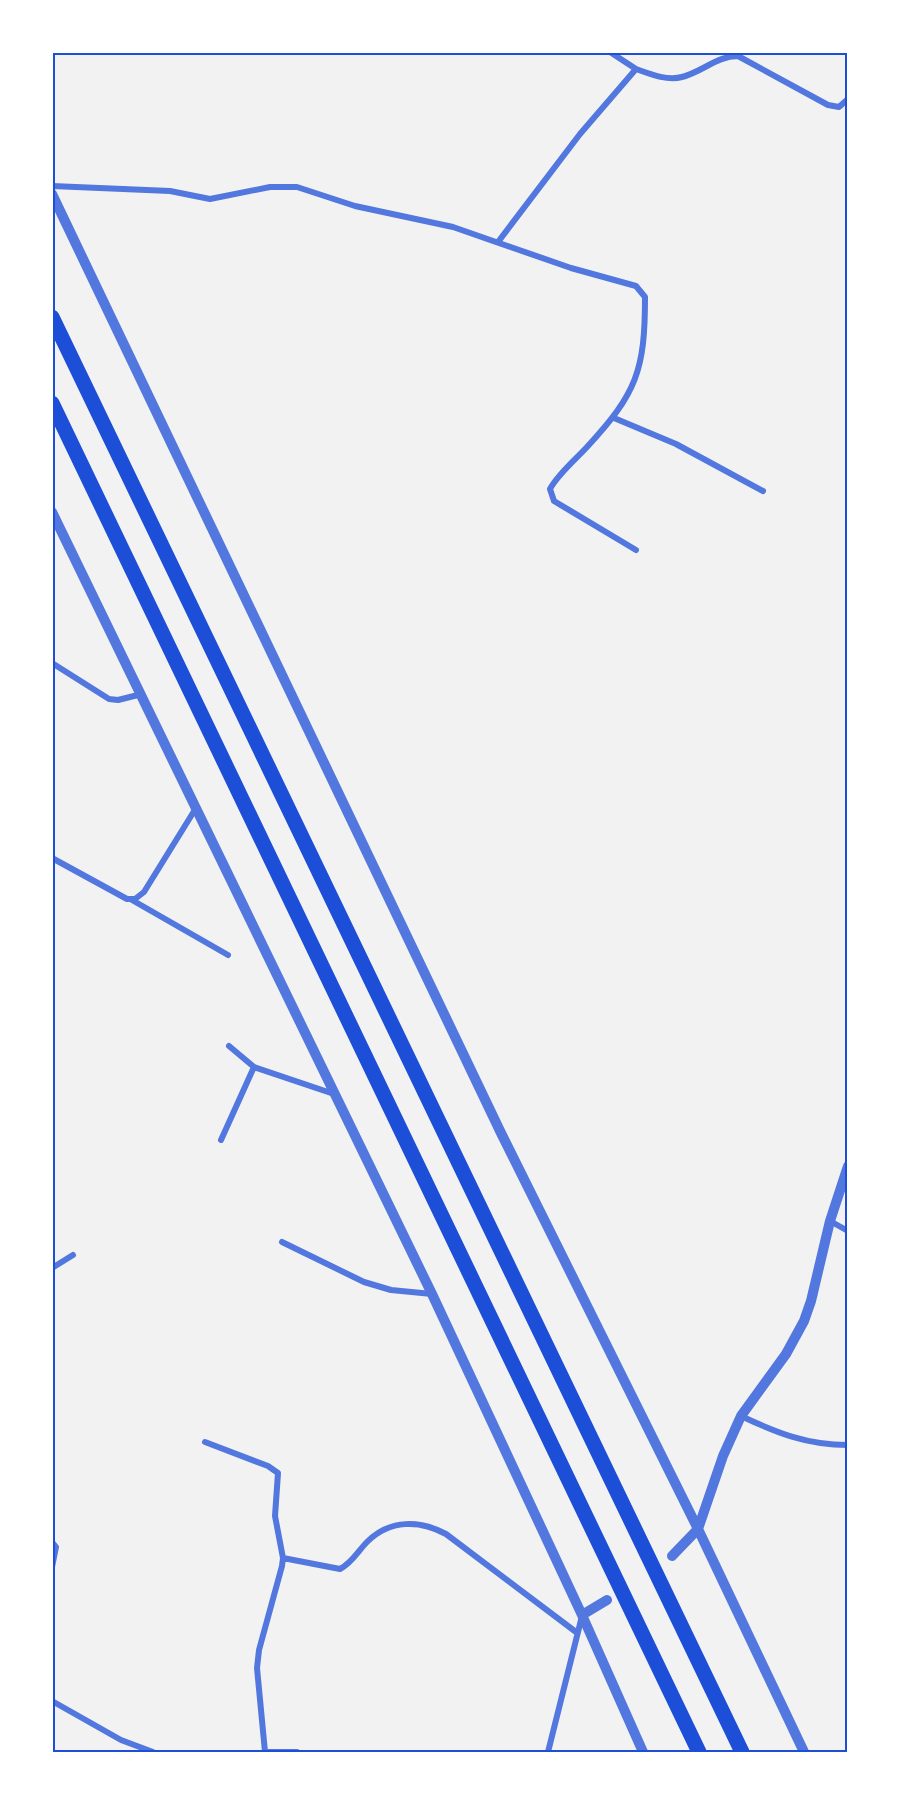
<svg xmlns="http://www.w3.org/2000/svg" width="900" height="1805" font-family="'Work Sans',sans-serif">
  <rect width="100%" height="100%" fill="#f2f2f2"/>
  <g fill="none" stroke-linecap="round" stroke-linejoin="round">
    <path stroke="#5277de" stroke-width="6" d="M 636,69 C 650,74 667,81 682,77 C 702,72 717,56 738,56 L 828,105 L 839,107 L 848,99
      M 52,186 L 170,191 L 210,199 L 270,187 L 297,187 L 355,206 L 453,227 L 571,268 L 636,286 L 645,297 C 645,370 637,393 587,447 C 575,460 558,474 550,489 L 554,501 L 636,550
      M 498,242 L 580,134 L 636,69 L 610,52
      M 614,418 L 676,444 L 763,491
      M 52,663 L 109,699 L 118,700 L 142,694
      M 52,858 L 127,899 L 135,899 L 144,892 L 196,808
      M 132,900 L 228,955
      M 229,1046 L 254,1067 L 334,1094
      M 221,1140 L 254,1067
      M 830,1221 L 848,1231
      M 282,1242 L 364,1282 L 391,1290 L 432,1294
      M 52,1268 L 73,1255
      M 741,1416 C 777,1433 807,1445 848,1445
      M 205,1442 L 268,1466 L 278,1473 L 275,1516 L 283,1558 L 282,1566 L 259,1650 L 257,1668 L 265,1752
      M 52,1542 L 56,1547 L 52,1567
      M 283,1558 L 340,1569 C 352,1563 358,1551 367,1542 C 390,1519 420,1520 446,1534 L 576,1632
      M 52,1701 L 121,1740 L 153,1752
      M 267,1752 L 297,1752
      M 548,1752 L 582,1616"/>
    <path stroke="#5277de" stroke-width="10" d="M 52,194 L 501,1133 L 698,1529 L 804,1752
      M 52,512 L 432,1294 L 582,1615 L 643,1752
      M 672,1556 L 698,1529 L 723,1456 L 741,1416 L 786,1354 L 804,1321 L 811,1301 L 830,1221 L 848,1166
      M 582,1615 L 607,1600"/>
    <path stroke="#1d4ed8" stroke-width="15" d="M 52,317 L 742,1752
      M 52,403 L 699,1752"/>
  </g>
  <rect width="900" height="1805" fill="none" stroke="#ffffff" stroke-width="108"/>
  <rect x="54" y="54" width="792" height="1697" fill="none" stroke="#1d4ed8" stroke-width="2"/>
</svg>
